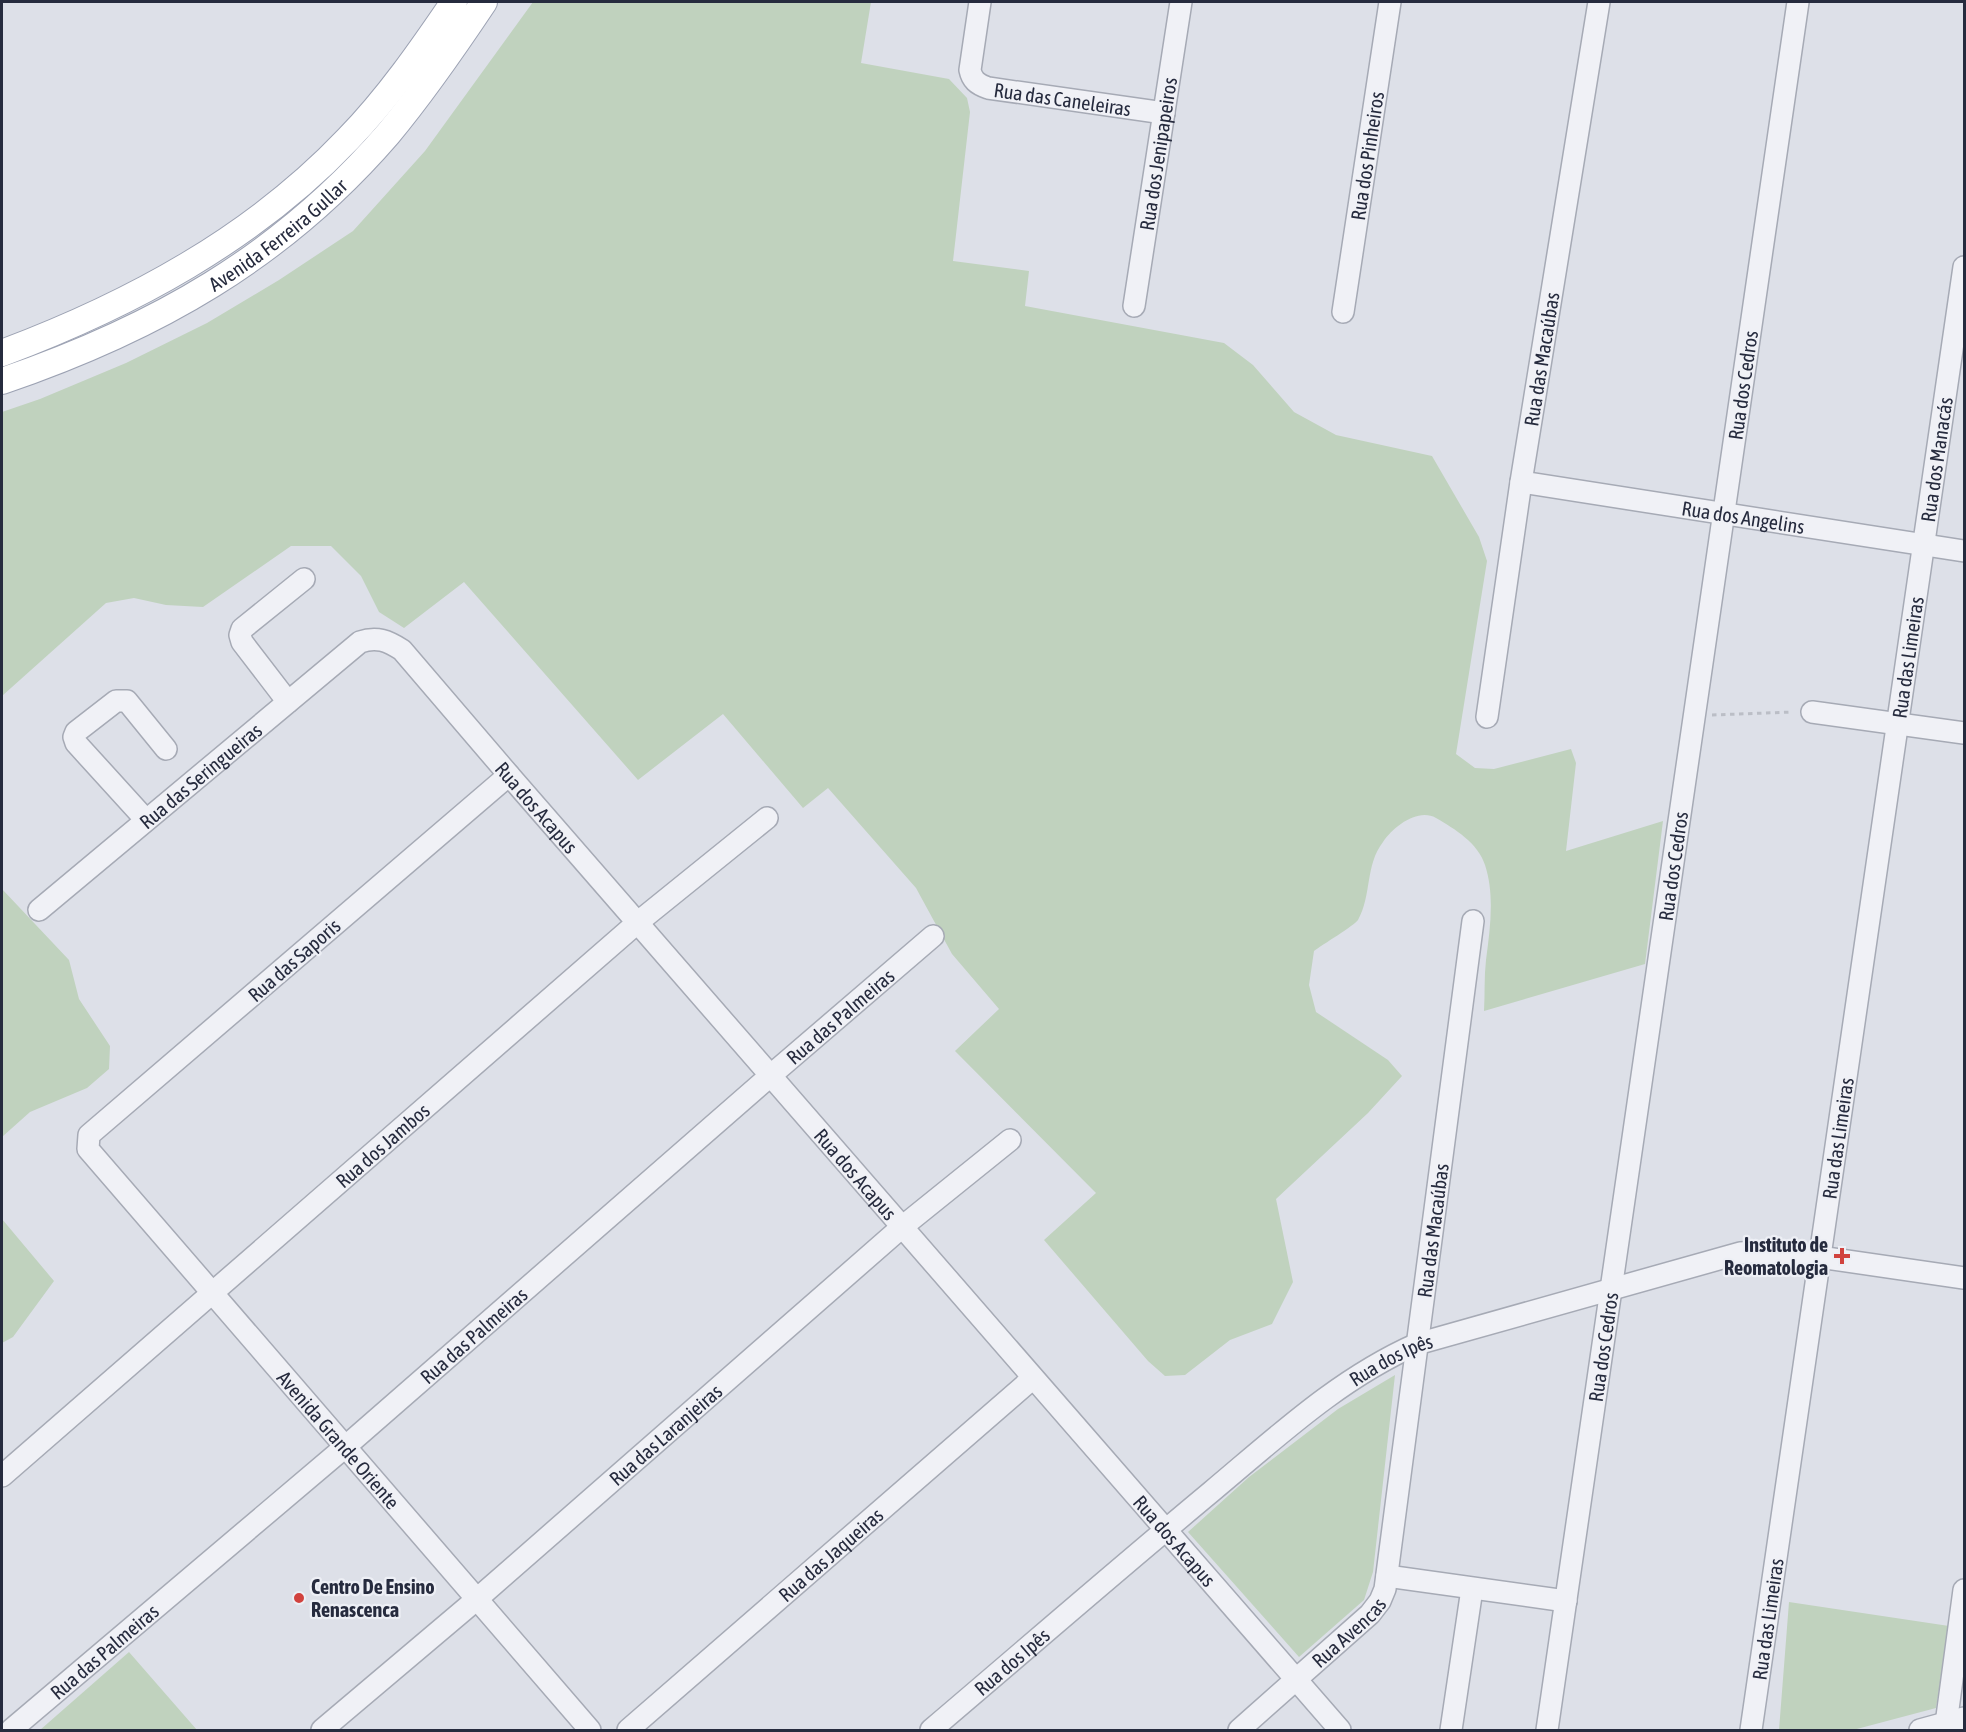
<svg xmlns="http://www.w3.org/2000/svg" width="1966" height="1732" font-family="'Asap Condensed',sans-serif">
  <rect width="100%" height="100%" fill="#dde0e8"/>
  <path fill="#c0d2be" d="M 533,2 L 871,2 L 861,63 L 949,79 L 967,98 L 970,112 L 953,261 L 1029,271 L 1025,306 L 1224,343 L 1253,365 L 1294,412 L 1336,435 L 1432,456 L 1479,537 L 1487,561 L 1456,754 L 1475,768 L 1494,769 L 1571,749 L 1576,763 L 1566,851 L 1663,821 L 1645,964 L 1484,1011 C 1485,994 1484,977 1486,960 C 1490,929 1495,895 1485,865 C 1478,843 1455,829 1436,818 C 1418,808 1394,826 1383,842 C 1365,865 1372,895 1358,920 C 1355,925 1322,945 1314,951 L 1309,985 L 1316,1012 L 1388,1060 L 1402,1076 L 1368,1113 L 1276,1199 L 1293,1282 L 1272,1324 L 1230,1340 L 1185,1375 L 1165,1376 L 1148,1361 L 1044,1240 L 1096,1193 L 955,1051 L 999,1009 L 952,954 L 916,888 L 828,788 L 803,808 L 723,714 L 638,780 L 464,582 L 404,628 L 379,612 L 361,576 L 331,546 L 291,546 L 203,607 L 166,605 L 134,598 L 106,603 L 2,696 L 2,412 L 40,399 L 126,363 L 207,323 L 279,280 L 353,231 L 425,151 Z
    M 2,889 L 69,960 L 79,999 L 110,1046 L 109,1069 L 87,1088 L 30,1112 L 2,1137 Z
    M 2,1219 L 54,1281 L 13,1337 L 2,1343 Z
    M 1395,1375 L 1373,1572 L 1364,1600 L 1299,1657 L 1188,1532 L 1249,1477 L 1338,1409 Z
    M 1789,1602 L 1949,1626 L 1936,1708 L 1853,1730 L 1779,1730 Z
    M 129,1652 L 197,1730 L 40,1730 Z"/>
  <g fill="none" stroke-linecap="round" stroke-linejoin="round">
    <defs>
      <g id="minor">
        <path id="s1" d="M 980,2 L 970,70 C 972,80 977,84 988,88 L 1164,113"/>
        <path id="s2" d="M 1134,306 L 1181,2"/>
        <path id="s3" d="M 1343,312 L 1390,2"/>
        <path id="s4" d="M 1521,482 L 1964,551"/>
        <path d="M 288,702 L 242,642 L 240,635 L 242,629 L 304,579"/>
        <path d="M 1812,712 L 1964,733"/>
        <path id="s5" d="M 1487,717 L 1521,482 L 1599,2"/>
        <path id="s6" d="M 509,775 L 89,1135 L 88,1149 L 590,1730"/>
        <path d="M 146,820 L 76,743 L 74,737 L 76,732 L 116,701 L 127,701 L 166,749"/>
        <path id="s7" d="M 39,910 L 360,642 C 377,636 388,641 402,650 L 509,775 L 1340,1730"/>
        <path id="s8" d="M 2,1476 L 637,923 L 767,818"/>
        <path d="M 1387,1576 L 1566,1601"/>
        <path d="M 1946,1724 L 1964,1590"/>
        <path id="s9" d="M 11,1730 L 345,1447 L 770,1076 L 933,936"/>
        <path id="s10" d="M 322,1730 L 477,1599 L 902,1227 L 1010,1140"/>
        <path id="s11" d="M 628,1730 L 1033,1378"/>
        <path id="s12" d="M 931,1730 C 1024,1651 1117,1570 1211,1492 C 1277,1437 1338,1379 1417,1344 L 1740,1253 L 1756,1252 L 1819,1257 L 1964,1278"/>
        <path id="s13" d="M 1239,1730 L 1370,1614 L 1380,1601 L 1385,1589 L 1473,921"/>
        <path d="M 1451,1730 L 1472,1589"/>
        <path id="s14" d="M 1547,1730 L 1798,2"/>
        <path id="s15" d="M 1751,1730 L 1964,267"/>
        <path d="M 1920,1730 L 1964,1718"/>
      </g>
      <g id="major">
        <path d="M 2,353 C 130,305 253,239 348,139 C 388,98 422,49 454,2"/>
        <path id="s16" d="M 2,381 C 154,329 281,258 388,134 C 423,92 454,47 484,2"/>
      </g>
    </defs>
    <use href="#minor" stroke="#a6aab5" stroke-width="24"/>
    <use href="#major" stroke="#9ca2b3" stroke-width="28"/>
    <path stroke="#bbbec6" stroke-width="3" stroke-dasharray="4.5 4.5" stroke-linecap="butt" d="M 1712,715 L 1792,712"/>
    <use href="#minor" stroke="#f0f1f6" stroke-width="21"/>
    <use href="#major" stroke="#fff" stroke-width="26"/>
  </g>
  <g fill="#d1423e" stroke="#edeff5" stroke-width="2">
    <path d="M1839 1247h6v6h6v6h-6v6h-6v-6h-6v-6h6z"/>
    <circle cx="299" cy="1598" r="6"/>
  </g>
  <g text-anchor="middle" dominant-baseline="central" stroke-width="4.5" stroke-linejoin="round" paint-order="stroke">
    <g font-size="20" fill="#262b3e" stroke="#edeff5">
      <text stroke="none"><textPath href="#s1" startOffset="171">Rua das Caneleiras</textPath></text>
      <text stroke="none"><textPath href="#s2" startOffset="154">Rua dos Jenipapeiros</textPath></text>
      <text stroke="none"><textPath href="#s3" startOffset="158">Rua dos Pinheiros</textPath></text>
      <text stroke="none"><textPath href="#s16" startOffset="314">Avenida Ferreira Gullar</textPath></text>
      <text stroke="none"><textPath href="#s5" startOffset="362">Rua das Macaúbas</textPath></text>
      <text stroke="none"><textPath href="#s14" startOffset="1359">Rua dos Cedros</textPath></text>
      <text stroke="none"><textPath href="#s15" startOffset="1284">Rua dos Manacás</textPath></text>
      <text stroke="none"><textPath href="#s4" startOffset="225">Rua dos Angelins</textPath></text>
      <text stroke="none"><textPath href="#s15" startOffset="1084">Rua das Limeiras</textPath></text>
      <text stroke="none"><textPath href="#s7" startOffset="210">Rua das Seringueiras</textPath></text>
      <text stroke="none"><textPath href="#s7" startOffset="670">Rua dos Acapus</textPath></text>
      <text stroke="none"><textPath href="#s14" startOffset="873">Rua dos Cedros</textPath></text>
      <text transform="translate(294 960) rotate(-41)">Rua das Saporis</text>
      <text stroke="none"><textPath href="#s9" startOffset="1094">Rua das Palmeiras</textPath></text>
      <text stroke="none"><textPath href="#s15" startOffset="598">Rua das Limeiras</textPath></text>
      <text stroke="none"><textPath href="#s8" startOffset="504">Rua dos Jambos</textPath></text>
      <text stroke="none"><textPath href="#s7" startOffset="1156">Rua dos Acapus</textPath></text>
      <text stroke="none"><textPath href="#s13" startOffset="566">Rua das Macaúbas</textPath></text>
      <text stroke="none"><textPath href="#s9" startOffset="608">Rua das Palmeiras</textPath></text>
      <text stroke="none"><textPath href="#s14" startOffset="387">Rua dos Cedros</textPath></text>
      <text stroke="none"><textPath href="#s12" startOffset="592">Rua dos Ipês</textPath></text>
      <text stroke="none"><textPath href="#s10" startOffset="453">Rua das Laranjeiras</textPath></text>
      <text stroke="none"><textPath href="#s6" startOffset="951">Avenida Grande Oriente</textPath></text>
      <text stroke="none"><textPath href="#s7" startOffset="1642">Rua dos Acapus</textPath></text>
      <text stroke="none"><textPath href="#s11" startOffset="268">Rua das Jaqueiras</textPath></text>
      <text stroke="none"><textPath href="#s15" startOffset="112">Rua das Limeiras</textPath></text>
      <text stroke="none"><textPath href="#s13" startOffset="147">Rua Avencas</textPath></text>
      <text stroke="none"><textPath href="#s9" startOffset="122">Rua das Palmeiras</textPath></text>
      <text stroke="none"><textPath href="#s12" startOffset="106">Rua dos Ipês</textPath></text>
    </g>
    <g font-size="20" font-weight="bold" fill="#262b3e" stroke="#edeff5" text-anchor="end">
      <text x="1828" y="1244">Instituto de<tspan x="1828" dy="23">Reomatologia</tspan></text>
      <text x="311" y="1586" text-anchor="start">Centro De Ensino<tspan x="311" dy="23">Renascenca</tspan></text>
    </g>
  </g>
  <rect width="1966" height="1732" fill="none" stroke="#262b3e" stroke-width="6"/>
</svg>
